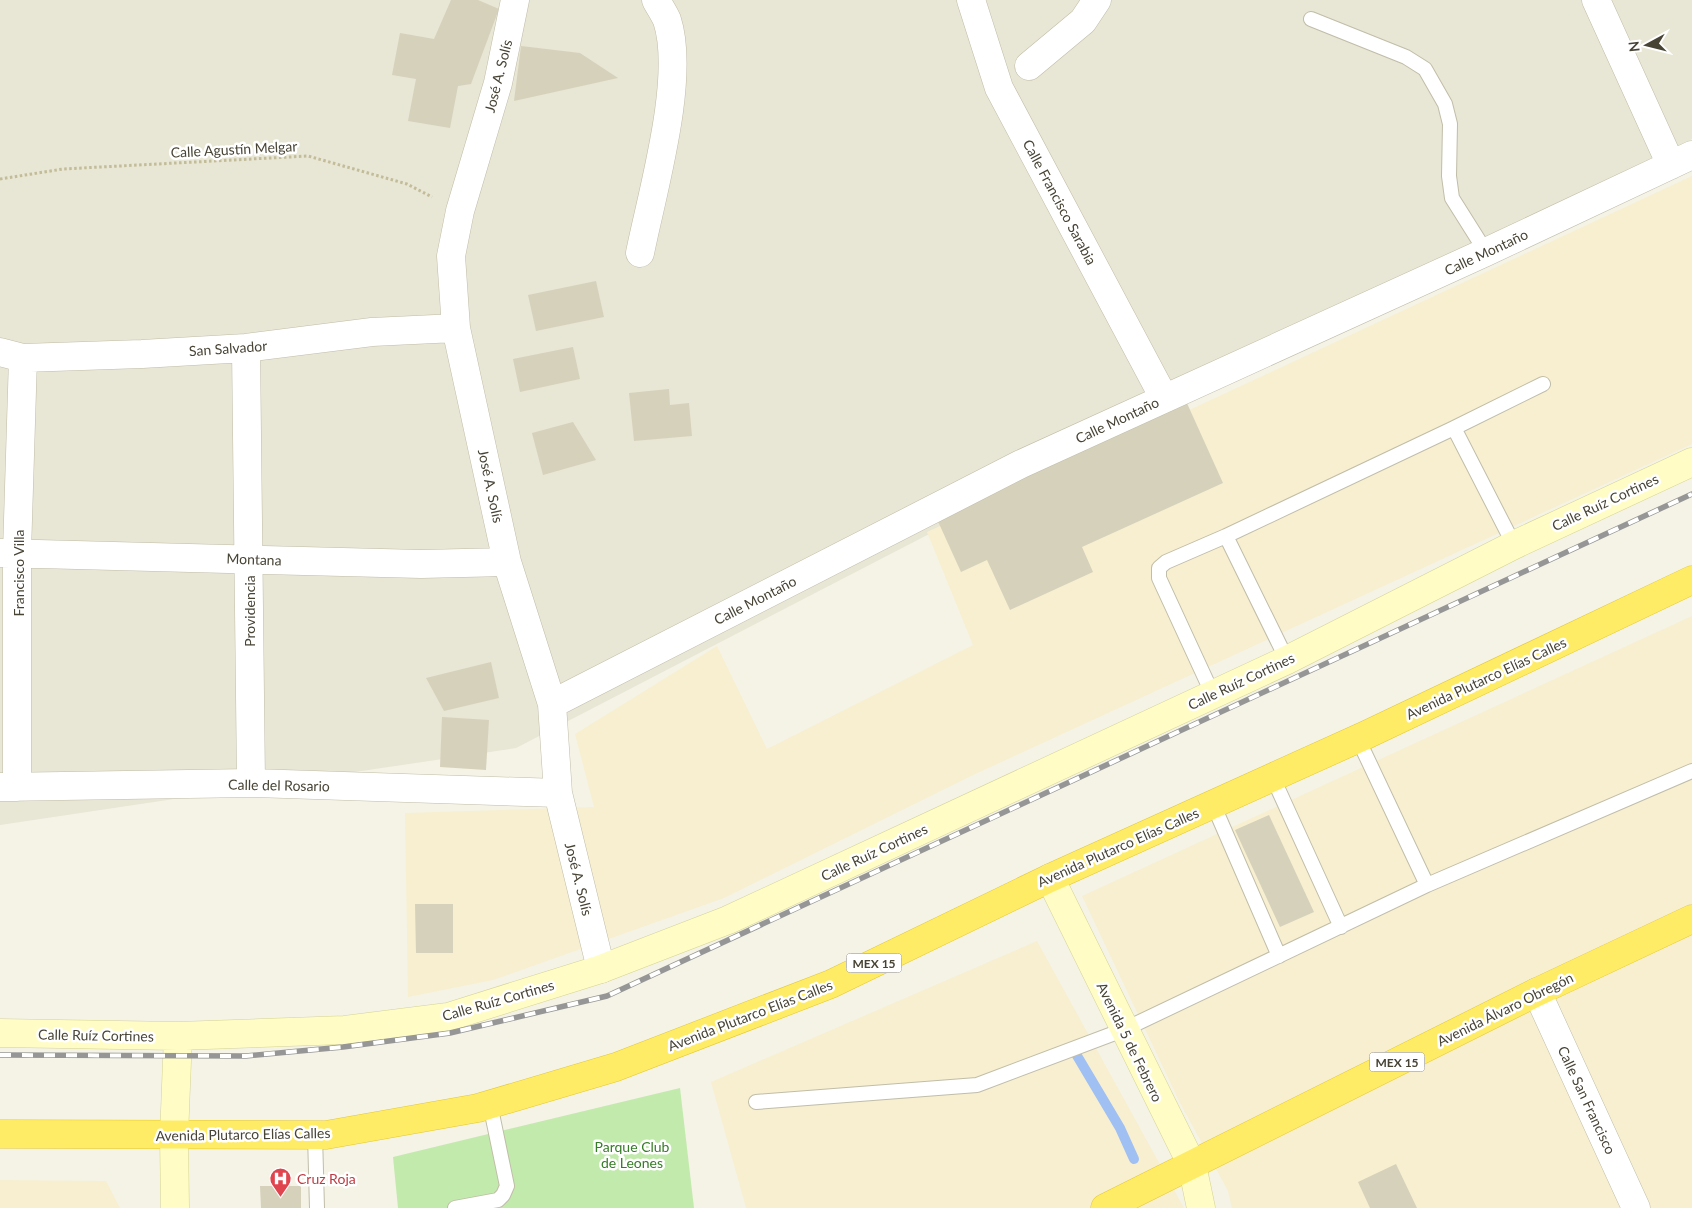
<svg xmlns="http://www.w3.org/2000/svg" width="1692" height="1208" font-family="Lato,sans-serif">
  <rect width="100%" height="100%" fill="#f4f3e6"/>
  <path fill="#e8e6d4" d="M 0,0 L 1692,0 L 1692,139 L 516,748 L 0,825 Z"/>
  <path fill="#f7efd0" d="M 1692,176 L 1692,444 L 971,776 L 724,898 L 493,980 L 408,997 L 405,813 L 594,807 L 575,734 L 717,646 L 767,749 L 973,645 L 927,532 Z
    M 1692,616 L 1692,1208 L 1232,1208 L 1228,1191 L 1180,1103 L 1082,896 Z
    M 1037,941 L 1184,1208 L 746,1208 L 711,1082 Z
    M 0,1180 L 106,1181 L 120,1208 L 0,1208 Z"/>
  <path fill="#c2eaad" d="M 680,1088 L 694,1208 L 398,1208 L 393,1157 Z"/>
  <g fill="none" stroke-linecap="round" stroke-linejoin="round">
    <path stroke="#a0c0f3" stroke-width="10" d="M 1076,1054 L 1120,1128 L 1134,1159"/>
  </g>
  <path fill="#d6d1bb" d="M 451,0 L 478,0 L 499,9 L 471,84 L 458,86 L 450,128 L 408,121 L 416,79 L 392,75 L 400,33 L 434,39 Z
    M 521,46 L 580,53 L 618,78 L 514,101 Z
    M 596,281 L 604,317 L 536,331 L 528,295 Z
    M 573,347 L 580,379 L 520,392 L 513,359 Z
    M 669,389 L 670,405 L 689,403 L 692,436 L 634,441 L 629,393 Z
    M 1186,401 L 1223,483 L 1082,547 L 1093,572 L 1010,610 L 987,560 L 961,572 L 936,517 Z
    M 573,422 L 596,460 L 543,475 L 532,433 Z
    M 491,662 L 499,698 L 444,711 L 426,678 Z
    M 442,717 L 489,720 L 486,770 L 440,767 Z
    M 1269,815 L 1314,912 L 1280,927 L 1235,830 Z
    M 415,904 L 453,904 L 453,953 L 416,953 Z
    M 1396,1164 L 1417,1208 L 1370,1208 L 1358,1182 Z
    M 260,1186 L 301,1186 L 301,1208 L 261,1208 Z"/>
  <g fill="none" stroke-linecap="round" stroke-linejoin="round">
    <defs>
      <path id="lane" d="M 1311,19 L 1406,57 L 1425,69 L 1445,104 L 1450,124 L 1449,176 L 1452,198 L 1486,252
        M 1454,428 L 1543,384
        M 1226,536 L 1287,660
        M 1213,695 L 1159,578 L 1159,568 L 1166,562 L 1226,536 L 1454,428 L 1514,545
        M 1358,739 L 1427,885
        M 1273,778 L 1341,927
        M 1213,804 L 1279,956
        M 756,1102 L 977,1085 L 1123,1030 L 1427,885 L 1692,771
        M 315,1135 L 317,1208
        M 455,1208 L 498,1200 L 503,1195 L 507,1186 L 490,1104"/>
      <path id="street" d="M 515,0 L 498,83 L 460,211 L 451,256 L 456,328 L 507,562 L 552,704 L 558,793 L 601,969
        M 971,0 L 999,88 L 1164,398
        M 1596,0 L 1671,165
        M 1029,66 L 1083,21 L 1097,0
        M 640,253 C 652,193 686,78 667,20 C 664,13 659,6 656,0
        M 246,348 L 251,783
        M 0,352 L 23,358 L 142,354 L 246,348 L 372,332 L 456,328
        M 0,553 L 421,564 L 507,562
        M 552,704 L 1021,464 L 1486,252 L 1692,155
        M 0,787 L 251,783 L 558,793
        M 17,787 L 17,552 L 23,358
        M 1537,992 L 1636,1208"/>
      <path id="secondary" d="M 1050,878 L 1192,1165 L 1201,1208
        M 0,1033 L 178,1036 L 345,1030 L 448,1017 L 601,969 L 728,920 L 1287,660 L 1514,545 L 1692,462
        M 175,1208 L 174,1136 L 178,1036"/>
      <path id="highway" d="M 0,1134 L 326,1135 L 478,1108 L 616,1067 L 831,984 L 1050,878 L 1366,735 L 1692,580
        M 1105,1208 L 1537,992 L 1692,919"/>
    </defs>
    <use href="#lane" stroke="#c0bda8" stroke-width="16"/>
    <use href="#street" stroke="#c0bda8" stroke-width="29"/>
    <use href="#secondary" stroke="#d6d394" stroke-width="29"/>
    <use href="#highway" stroke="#e4c830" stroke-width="29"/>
    <path stroke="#c2bc99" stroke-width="3" stroke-dasharray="2.5 2.5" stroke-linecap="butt" d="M 0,179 L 63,169 L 308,156 L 407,184 L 432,197"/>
    <use href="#lane" stroke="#fff" stroke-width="14"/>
    <use href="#street" stroke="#fff" stroke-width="28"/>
    <use href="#secondary" stroke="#fffdc5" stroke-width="28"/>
    <use href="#highway" stroke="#ffec66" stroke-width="28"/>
    <defs>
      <path id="rail" d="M 0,1055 L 246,1056 L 343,1047 L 450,1033 L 607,996 L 1692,494"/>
    </defs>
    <use href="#rail" stroke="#969696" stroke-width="5.5"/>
    <use href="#rail" stroke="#fff" stroke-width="4" stroke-dasharray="11" stroke-linecap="butt"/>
  </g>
  <defs>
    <symbol id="hospital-pin" viewBox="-11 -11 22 30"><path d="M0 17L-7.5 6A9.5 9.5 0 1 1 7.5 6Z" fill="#e0444e" stroke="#fff"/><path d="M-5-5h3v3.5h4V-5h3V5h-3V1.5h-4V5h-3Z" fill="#fff"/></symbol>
  </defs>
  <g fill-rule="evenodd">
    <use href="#hospital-pin" x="268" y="1166" width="25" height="34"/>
  </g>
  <g text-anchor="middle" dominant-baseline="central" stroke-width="5" stroke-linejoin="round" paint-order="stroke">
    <g fill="#fff" stroke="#7e7c72" stroke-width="1">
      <rect x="846.5" y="953.5" width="55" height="19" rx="4"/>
      <rect x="1369.5" y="1052.5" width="55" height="19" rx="4"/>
    </g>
    <g font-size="12" font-weight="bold" fill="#474435">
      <text x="874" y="963">MEX 15</text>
      <text x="1397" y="1062">MEX 15</text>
    </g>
    <g font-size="14" fill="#474435" stroke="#fff">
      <text transform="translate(498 76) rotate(-76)">José A. Solís</text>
      <text transform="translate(234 149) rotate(-3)">Calle Agustín Melgar</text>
      <text transform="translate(1060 202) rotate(62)">Calle Francisco Sarabia</text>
      <text transform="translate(1486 252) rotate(-25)">Calle Montaño</text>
      <text transform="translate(228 348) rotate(-4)">San Salvador</text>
      <text transform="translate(1117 420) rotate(-25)">Calle Montaño</text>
      <text transform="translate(491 486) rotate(78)">José A. Solís</text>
      <text transform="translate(1605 502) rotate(-25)">Calle Ruíz Cortines</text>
      <text transform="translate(254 559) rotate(2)">Montana</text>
      <text transform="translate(18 573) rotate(-90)">Francisco Villa</text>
      <text transform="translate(755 600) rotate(-27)">Calle Montaño</text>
      <text transform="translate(249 611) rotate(-90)">Providencia</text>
      <text transform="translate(1486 678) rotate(-25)">Avenida Plutarco Elías Calles</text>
      <text transform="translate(1241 681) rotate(-25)">Calle Ruíz Cortines</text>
      <text transform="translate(279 785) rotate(1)">Calle del Rosario</text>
      <text transform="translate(1118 847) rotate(-24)">Avenida Plutarco Elías Calles</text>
      <text transform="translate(874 852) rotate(-25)">Calle Ruíz Cortines</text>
      <text transform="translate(579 879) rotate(76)">José A. Solís</text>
      <text transform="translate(498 1000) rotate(-16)">Calle Ruíz Cortines</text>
      <text transform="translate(1505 1009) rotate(-26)">Avenida Álvaro Obregón</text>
      <text transform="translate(750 1015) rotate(-21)">Avenida Plutarco Elías Calles</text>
      <text transform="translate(96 1035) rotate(1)">Calle Ruíz Cortines</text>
      <text transform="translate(1130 1042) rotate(64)">Avenida 5 de Febrero</text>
      <text transform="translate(1587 1100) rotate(65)">Calle San Francisco</text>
      <text transform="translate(243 1134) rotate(-1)">Avenida Plutarco Elías Calles</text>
    </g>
    <g font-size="14" fill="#347c25" stroke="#fff">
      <text x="632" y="1146">Parque Club<tspan x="632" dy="16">de Leones</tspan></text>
    </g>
    <g font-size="14" fill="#be3a42" stroke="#fff" text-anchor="start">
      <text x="297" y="1178">Cruz Roja</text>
    </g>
  </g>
  <g transform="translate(1647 45) rotate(263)" stroke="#ffffff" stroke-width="4" paint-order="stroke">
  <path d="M0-4L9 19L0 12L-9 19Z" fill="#474435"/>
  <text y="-8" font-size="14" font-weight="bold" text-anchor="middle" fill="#474435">N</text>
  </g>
</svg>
